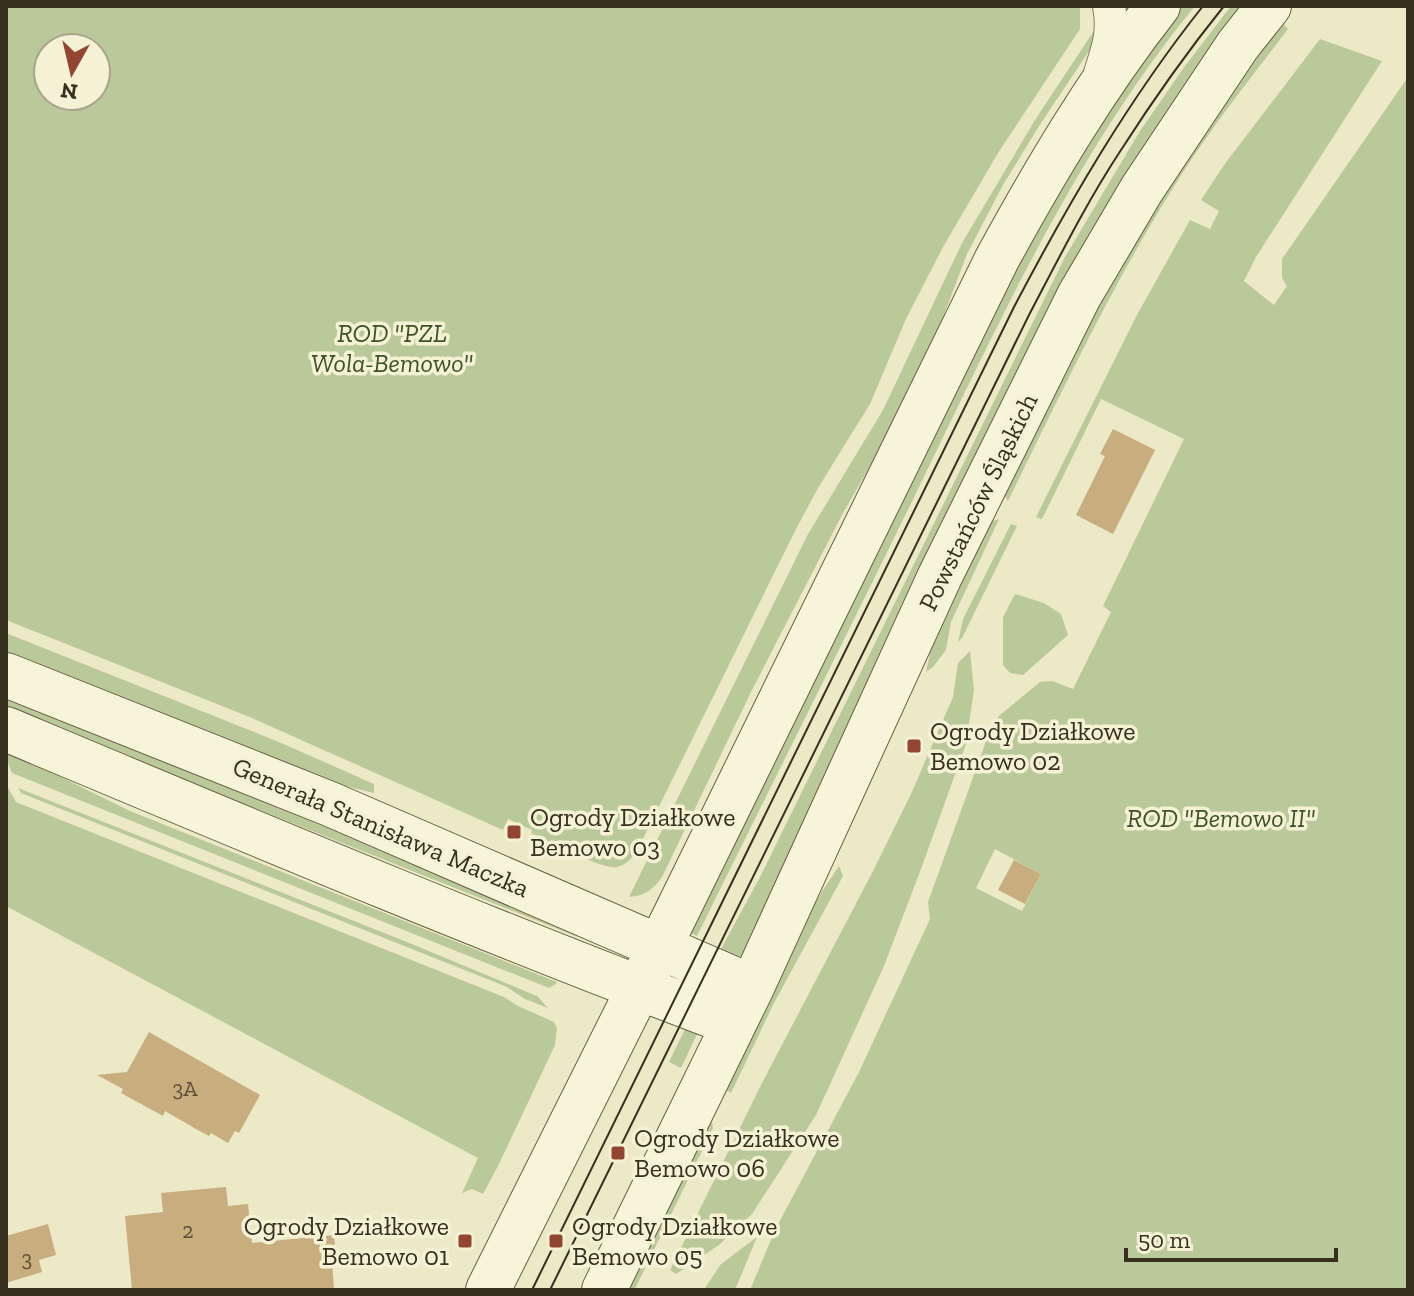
<svg xmlns="http://www.w3.org/2000/svg" width="1414" height="1296" font-family="'Zilla Slab',serif">
  <rect width="100%" height="100%" fill="#ece9c6"/>
  <path fill="#bac99a" fill-rule="evenodd" d="M 6,6 L 1080,6 L 1080,29 L 998,153 L 943,247 L 906,319 L 870,404 L 818,488 L 795,531 L 637,851 C 632,858 626,865 617,867 C 603,870 547,841 531,833 L 532,830 L 508,819 L 503,830 L 252,718 L 6,620 ZM 48,48 L 96,48 L 96,96 L 48,96 Z
    M 1176,6 L 1195,6 C 1077,150 1000,320 919,487 C 846,637 771,786 697,936 L 689,932 L 1023,243 Z
    M 1231,6 L 1249,6 L 744,955 L 737,957 L 721,949 L 759,879 L 1065,257 L 1140,131 L 1185,66 Z
    M 1279,19 L 1288,29 C 1247,83 1205,135 1170,193 C 1109,291 1059,397 1008,501 L 1003,493 L 1092,302 Z
    M 1101,20 L 1099,36 L 1039,126 L 1003,185 L 980,229 L 967,254 L 929,354 L 896,426 L 874,459 L 843,513 L 752,690 L 662,877 C 654,889 644,896 629,897 L 808,534 L 883,410 L 962,243 L 1035,120 Z
    M 1320,39 L 1382,61 L 1256,257 L 1244,281 L 1274,305 L 1287,286 L 1282,278 L 1282,259 L 1408,77 L 1408,1290 L 750,1290 L 775,1230 L 859,1072 L 930,919 L 928,902 L 984,747 L 989,729 L 1000,715 L 1040,682 L 1052,681 L 1073,689 L 1111,612 L 1103,606 L 1184,439 L 1101,399 L 1042,519 L 1036,517 L 1137,315 L 1190,220 L 1210,229 L 1219,211 L 1201,200 L 1224,165 ZM 995,849 L 1041,874 L 1022,911 L 976,888 Z
    M 999,519 L 951,622 L 946,650 L 933,667 L 926,672 L 936,624 L 988,522 Z
    M 1011,524 L 1017,526 L 962,638 L 958,642 L 963,619 Z
    M 1015,594 L 1044,603 L 1061,614 L 1068,635 L 1023,675 L 1010,673 L 1003,665 L 1003,617 Z
    M 6,633 L 279,742 L 374,784 L 374,793 L 313,778 L 6,655 Z
    M 970,651 L 974,690 L 966,744 L 921,869 L 884,966 L 816,1115 L 752,1214 L 719,1245 L 676,1274 L 670,1270 L 761,1085 L 872,873 L 911,794 L 953,697 L 958,663 Z
    M 6,693 L 581,932 L 578,937 L 6,709 Z
    M 6,750 L 130,811 L 557,982 L 556,984 L 549,988 L 12,773 L 6,758 Z
    M 6,784 L 16,802 L 504,997 L 518,1006 L 554,1022 L 557,1028 L 555,1045 L 499,1164 L 483,1194 L 472,1189 L 462,1193 L 478,1158 L 6,906 Z
    M 18,788 L 407,942 L 537,996 L 548,1008 L 525,999 L 507,987 L 21,793 Z
    M 839,866 L 843,876 L 774,1003 L 731,1093 L 720,1087 L 799,926 Z
    M 690,1019 L 699,1030 L 681,1068 L 669,1062 Z
    M 705,1118 L 712,1122 L 713,1128 L 635,1289 L 622,1290 Z
    M 757,1237 L 735,1290 L 705,1288 L 721,1264 Z"/>
  <path fill="#c8ad7e" d="M 1113,429 L 1155,450 L 1113,534 L 1076,515 L 1105,456 L 1100,454 Z
    M 1014,860 L 1041,874 L 1025,904 L 998,890 Z
    M 149,1032 L 260,1095 L 239,1133 L 235,1131 L 228,1143 L 211,1133 L 209,1136 L 196,1129 L 165,1111 L 163,1116 L 121,1093 L 123,1089 L 97,1075 L 127,1072 Z
    M 226,1187 L 228,1206 L 248,1204 L 252,1243 L 334,1235 L 336,1259 L 332,1260 L 334,1290 L 132,1290 L 125,1216 L 163,1212 L 161,1193 Z
    M 48,1224 L 56,1255 L 39,1260 L 42,1272 L 6,1283 L 6,1236 Z"/>
  <g fill="none" stroke-linecap="round" stroke-linejoin="round">
    <defs>
      <path id="street" d="M 1100,73 C 1108,48 1114,32 1109,6"/>
      <path id="secondary" d="M 6,675 L 330,804 L 752,987
        M 6,729 C 247,830 489,932 734,1024
        M 488,1290 L 660,946 L 997,259 C 1045,171 1096,85 1158,6
        M 604,1290 L 752,987 L 940,576 L 1079,296 L 1142,189 L 1238,45 L 1269,6"/>
    </defs>
    <use href="#street" stroke="#867c5c" stroke-width="34"/>
    <use href="#secondary" stroke="#685d40" stroke-width="46"/>
    <use href="#street" stroke="#f7f5d9" stroke-width="32"/>
    <use href="#secondary" stroke="#f7f5d9" stroke-width="44"/>
    <path stroke="#37301f" stroke-width="2" d="M 532,1290 L 1014,307 C 1069,202 1129,99 1203,6
      M 550,1290 L 1029,315 C 1058,260 1086,203 1121,150 C 1153,100 1187,52 1224,6"/>
  </g>
  <g fill="#924530" stroke="#f4f1d5" stroke-width="3">
    <rect x="906" y="738" width="16" height="16" rx="4"/>
    <rect x="506" y="824" width="16" height="16" rx="4"/>
    <rect x="610" y="1145" width="16" height="16" rx="4"/>
    <rect x="457" y="1233" width="16" height="16" rx="4"/>
    <rect x="548" y="1233" width="16" height="16" rx="4"/>
  </g>
  <g text-anchor="middle" dominant-baseline="central" stroke-width="7" stroke-linejoin="round" paint-order="stroke">
    <g font-size="22" fill="#5b4f37">
      <text x="185" y="1088">3A</text>
      <text x="188" y="1230">2</text>
      <text x="27" y="1258">3</text>
    </g>
    <g font-size="26" font-style="italic" fill="#3e5227" stroke="#f4f1d5">
      <text x="392" y="333">ROD "PZL<tspan x="392" dy="30">Wola-Bemowo"</tspan></text>
      <text x="1221" y="818">ROD "Bemowo II"</text>
    </g>
    <g font-size="26" fill="#37301f" stroke="#f4f1d5">
      <text transform="translate(978 502) rotate(-64)">Powstańców Śląskich</text>
      <text transform="translate(381 827) rotate(23)">Generała Stanisława Maczka</text>
    </g>
    <g font-size="26" fill="#37301f" stroke="#f4f1d5" text-anchor="start">
      <text x="930" y="731">Ogrody Działkowe<tspan x="930" dy="30">Bemowo 02</tspan></text>
      <text x="530" y="817">Ogrody Działkowe<tspan x="530" dy="30">Bemowo 03</tspan></text>
      <text x="634" y="1138">Ogrody Działkowe<tspan x="634" dy="30">Bemowo 06</tspan></text>
      <text x="449" y="1226" text-anchor="end">Ogrody Działkowe<tspan x="449" dy="30">Bemowo 01</tspan></text>
      <text x="572" y="1226">Ogrody Działkowe<tspan x="572" dy="30">Bemowo 05</tspan></text>
    </g>
  </g>
  <rect width="1414" height="1296" fill="none" stroke="#37301f" stroke-width="16"/>
  <g transform="translate(72 72) rotate(188)"><circle r="38" fill="#f4f1d5" stroke="#a8a48c" stroke-width="2"/>
  <path d="M0-6L14 30L0 20L-14 30Z" fill="#924530"/>
  <text y="-12" font-size="22" font-weight="bold" text-anchor="middle" fill="#37301f">N</text>
  </g>
  <path d="M1126 1248v12h210v-12" fill="none" stroke="#37301f" stroke-width="4"/>
  <text x="1138" y="1248" font-size="24" fill="#37301f" stroke="#f4f1d5" stroke-width="6" paint-order="stroke">50 m</text>
</svg>
